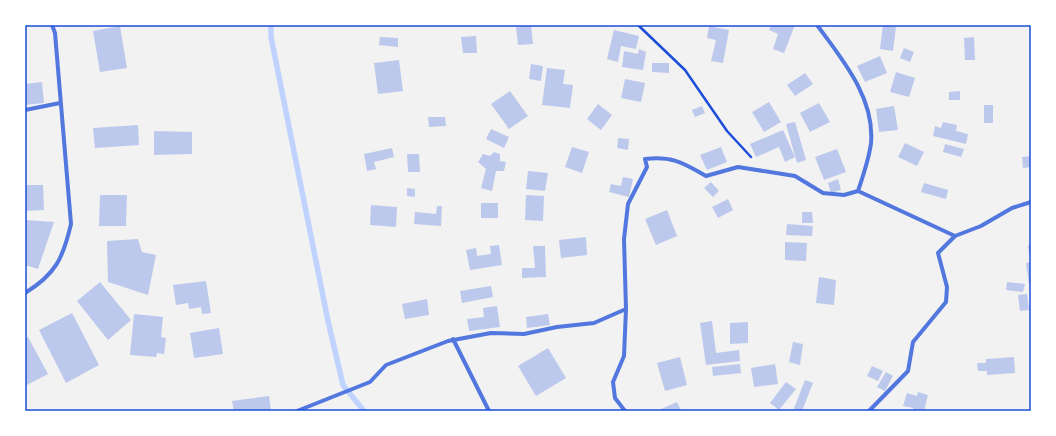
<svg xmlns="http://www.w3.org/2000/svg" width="1056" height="436" font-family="Georgia,serif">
  <rect width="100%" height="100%" fill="#f2f2f2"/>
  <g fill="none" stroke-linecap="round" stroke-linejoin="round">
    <path stroke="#bfd3fe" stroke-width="5.5" d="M 271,25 L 271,37 L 328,321 L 343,385 L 364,411"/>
  </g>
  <path fill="#bdc9ec" d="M 531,25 L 533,44 L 518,45 L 516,27 Z
    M 771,25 L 795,25 L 784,53 L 773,49 L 778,34 L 769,30 Z
    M 883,25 L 896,27 L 893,51 L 880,49 Z
    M 120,26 L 127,68 L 100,72 L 93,31 Z
    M 709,26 L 729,30 L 723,63 L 711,61 L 716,40 L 707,38 Z
    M 614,30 L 639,36 L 636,49 L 621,46 L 618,62 L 607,59 Z
    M 476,36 L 477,53 L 463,53 L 461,37 Z
    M 380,37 L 398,38 L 398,47 L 379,45 Z
    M 974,37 L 975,60 L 965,60 L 964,38 Z
    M 904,48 L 914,52 L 910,62 L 900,58 Z
    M 639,49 L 646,52 L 643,70 L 622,67 L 624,51 L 638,54 Z
    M 880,56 L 887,73 L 865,82 L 857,66 Z
    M 399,60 L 403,91 L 378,94 L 374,63 Z
    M 652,63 L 669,63 L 669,73 L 652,72 Z
    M 531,64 L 543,66 L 541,81 L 529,79 Z
    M 547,68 L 565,70 L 563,84 L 573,85 L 570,108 L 542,105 Z
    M 896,72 L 915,78 L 909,97 L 890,92 Z
    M 805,73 L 813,84 L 795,96 L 787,85 Z
    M 625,79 L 645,83 L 641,102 L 621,98 Z
    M 42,82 L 44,103 L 25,105 L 25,84 Z
    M 510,91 L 528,116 L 509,129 L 491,104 Z
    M 960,91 L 960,100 L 949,100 L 949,92 Z
    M 769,102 L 781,122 L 764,132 L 752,112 Z
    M 819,103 L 830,122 L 810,132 L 800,113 Z
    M 598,104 L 612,115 L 601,130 L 587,119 Z
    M 984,105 L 993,105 L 993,123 L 984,123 Z
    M 702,106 L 705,113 L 695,117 L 692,110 Z
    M 894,106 L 898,130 L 879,132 L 876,109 Z
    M 428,117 L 445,117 L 446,126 L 429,127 Z
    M 795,122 L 806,160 L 797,163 L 786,124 Z
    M 943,122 L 957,125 L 956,131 L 968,134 L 966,144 L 933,136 L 935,126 L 941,128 Z
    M 138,125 L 139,145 L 95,148 L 93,128 Z
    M 491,129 L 509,137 L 504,148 L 486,139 Z
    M 783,130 L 795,157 L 785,162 L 779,147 L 756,157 L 750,144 Z
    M 154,131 L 192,132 L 192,154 L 154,155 Z
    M 618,138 L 629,139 L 628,150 L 617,148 Z
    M 905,143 L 924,152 L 917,166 L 898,157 Z
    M 945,144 L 964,149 L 961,157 L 943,152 Z
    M 572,147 L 589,152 L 582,173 L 565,167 Z
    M 721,147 L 727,162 L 707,170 L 700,155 Z
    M 392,148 L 394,157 L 374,162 L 376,169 L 367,171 L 364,154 Z
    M 837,149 L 846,172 L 824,180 L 815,157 Z
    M 494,152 L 500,154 L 500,161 L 506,162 L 504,171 L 496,171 L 492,191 L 481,188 L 486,169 L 478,162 L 483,154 L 490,156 Z
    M 407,154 L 419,154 L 420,172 L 408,172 Z
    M 1031,156 L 1031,167 L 1023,168 L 1022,157 Z
    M 528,171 L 548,173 L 545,191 L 526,189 Z
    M 623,177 L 633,179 L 629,197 L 609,192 L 611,184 L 621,186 Z
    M 838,179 L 841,190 L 831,193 L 828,183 Z
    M 711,182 L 719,191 L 713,197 L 704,188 Z
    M 924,183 L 948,190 L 946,199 L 921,192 Z
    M 25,185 L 43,185 L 44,210 L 25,211 Z
    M 407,188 L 415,189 L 415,197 L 407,196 Z
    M 100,195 L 127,195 L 126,226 L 99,226 Z
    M 526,195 L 544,196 L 543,221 L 525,220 Z
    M 728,199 L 733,210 L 718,218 L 712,207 Z
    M 481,203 L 498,203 L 498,218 L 481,218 Z
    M 371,205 L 397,207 L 396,227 L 370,225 Z
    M 437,206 L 442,206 L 441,226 L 414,224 L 415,212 L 436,214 Z
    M 667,210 L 677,236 L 656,245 L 645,219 Z
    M 802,212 L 812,212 L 813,223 L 802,223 Z
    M 25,220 L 54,222 L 38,269 L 25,265 Z
    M 787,224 L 813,226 L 812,236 L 786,235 Z
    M 586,237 L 587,255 L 561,258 L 559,240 Z
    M 138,239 L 142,252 L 156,255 L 148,295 L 108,282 L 107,241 Z
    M 785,242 L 807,243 L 806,261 L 785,260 Z
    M 499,245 L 502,265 L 470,270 L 466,250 L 476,248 L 477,256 L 491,254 L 490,246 Z
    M 1028,245 L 1031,245 L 1031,255 L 1029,255 Z
    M 533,246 L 545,246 L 546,277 L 522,278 L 522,268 L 535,268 Z
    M 1031,262 L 1031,285 L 1029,285 L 1026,263 Z
    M 819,277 L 836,280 L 834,305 L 816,303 Z
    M 206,281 L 211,313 L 202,314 L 201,307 L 189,309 L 188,303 L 176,305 L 173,285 Z
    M 100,282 L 131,320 L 108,340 L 77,301 Z
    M 1007,282 L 1025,284 L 1023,292 L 1006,290 Z
    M 491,286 L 493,297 L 462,303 L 460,291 Z
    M 1027,294 L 1029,310 L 1020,311 L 1018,295 Z
    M 427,299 L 429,315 L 405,319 L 402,304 Z
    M 497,306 L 500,327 L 469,331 L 467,319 L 484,317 L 483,308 Z
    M 72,313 L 99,365 L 66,383 L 39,330 Z
    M 134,314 L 163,317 L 161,337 L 166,338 L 164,354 L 157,353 L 156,357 L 130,355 Z
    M 548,314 L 550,325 L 527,328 L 526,317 Z
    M 712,321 L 716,353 L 739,350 L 740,361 L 706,365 L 700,323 Z
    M 748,322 L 748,343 L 730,344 L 730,323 Z
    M 219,328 L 223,354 L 194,358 L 190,333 Z
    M 28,337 L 48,374 L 25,386 L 25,338 Z
    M 793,342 L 803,344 L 800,365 L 789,362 Z
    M 548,348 L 566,378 L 536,396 L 518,366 Z
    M 680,357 L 687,385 L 665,391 L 657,363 Z
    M 1014,357 L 1015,373 L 987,375 L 987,371 L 978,371 L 977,363 L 986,363 L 986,359 Z
    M 740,364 L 741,373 L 713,376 L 712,367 Z
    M 775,364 L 778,384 L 754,387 L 751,368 Z
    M 872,366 L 883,371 L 878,381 L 867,376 Z
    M 886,372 L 893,376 L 885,391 L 877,387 Z
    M 805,380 L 813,383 L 802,411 L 793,411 Z
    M 786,382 L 796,389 L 779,410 L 770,403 Z
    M 918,392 L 928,395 L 924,411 L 914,411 L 913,408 L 903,406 L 907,393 L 917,396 Z
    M 269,396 L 271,411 L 234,411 L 232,401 Z
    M 677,402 L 681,410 L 662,411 L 661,409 Z"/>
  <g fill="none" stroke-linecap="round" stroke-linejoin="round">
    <path stroke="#1d4ed8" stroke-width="2.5" d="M 638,25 L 685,70 L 727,131 L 751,157"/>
    <path stroke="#5277de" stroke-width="4" d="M 817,25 C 842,59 875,98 871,143 C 869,159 863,176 858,191
      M 25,110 L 60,103
      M 25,293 C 56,274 63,258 71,224 L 55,33 L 52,25
      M 453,339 L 489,411
      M 297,411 L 370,382 L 386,365 L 448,341 L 491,333 L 524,334 L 557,327 L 594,323 L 626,309
      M 625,411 L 615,398 L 613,382 L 624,356 L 626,309 L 624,239 L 628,204 L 647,167 L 645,159 C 673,156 683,163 706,176 L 738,167 L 795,176 L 823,193 L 844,195 L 858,191 L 955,236
      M 869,411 L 908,371 L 913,342 L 946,302 L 947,287 L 938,253 L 955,236 L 981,226 L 1012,208 L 1031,202"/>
  </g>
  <rect width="1056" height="436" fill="none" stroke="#ffffff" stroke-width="52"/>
  <rect x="26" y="26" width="1004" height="384" fill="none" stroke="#1d4ed8" stroke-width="1.5"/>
</svg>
